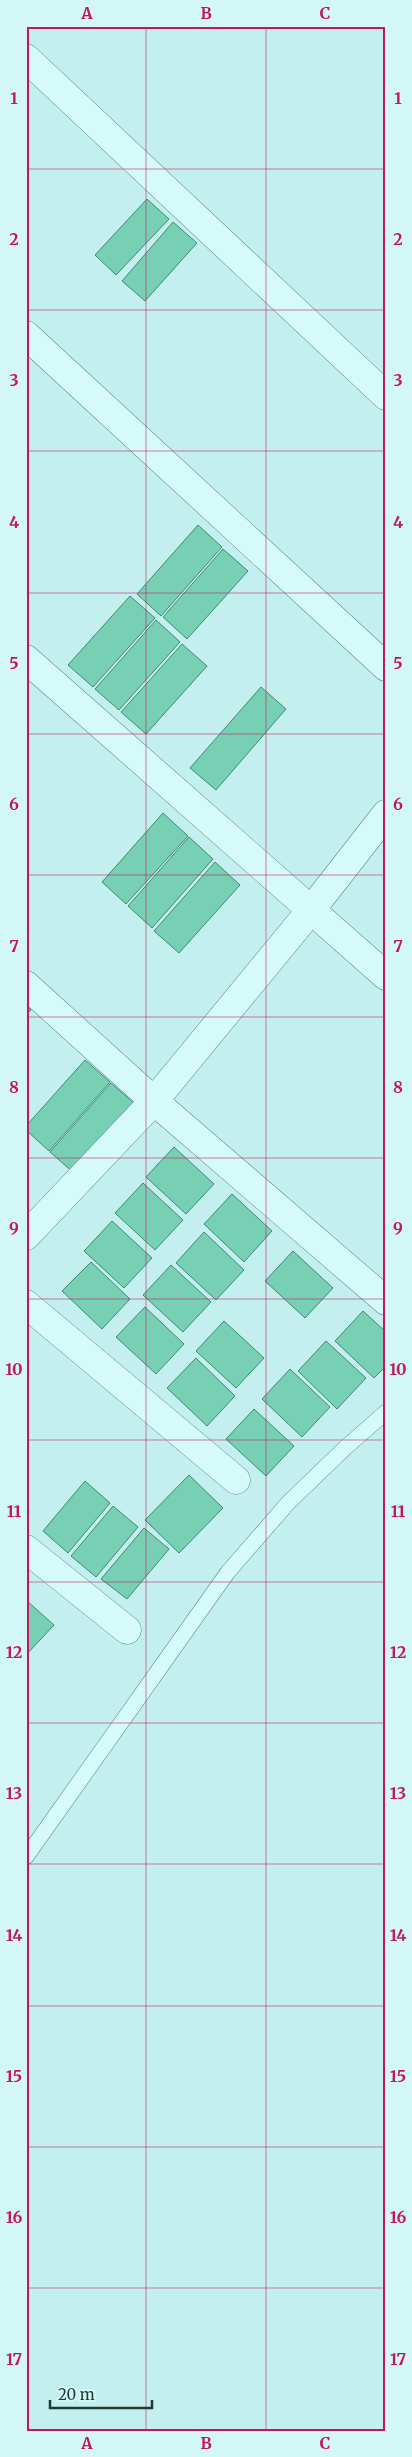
<svg xmlns="http://www.w3.org/2000/svg" width="412" height="2457" font-family="Merriweather,serif">
  <rect width="100%" height="100%" fill="#c3f0ef"/>
  <path fill="#77cfb4" stroke="#3e8b71" d="M 147,199 L 169,219 L 116,275 L 95,255 Z
    M 173,222 L 197,243 L 145,301 L 122,281 Z
    M 198,525 L 222,547 L 161,616 L 137,594 Z
    M 223,549 L 248,571 L 187,639 L 163,617 Z
    M 130,596 L 155,618 L 93,687 L 68,665 Z
    M 156,620 L 180,642 L 119,710 L 95,689 Z
    M 182,644 L 207,666 L 146,734 L 121,712 Z
    M 261,687 L 286,709 L 216,790 L 190,768 Z
    M 163,813 L 188,836 L 126,904 L 102,882 Z
    M 189,837 L 213,859 L 152,928 L 128,906 Z
    M 215,862 L 240,885 L 179,953 L 154,931 Z
    M 26,1005 L 31,1010 L 26,1015 Z
    M 85,1060 L 110,1082 L 49,1151 L 26,1130 L 26,1126 Z
    M 111,1083 L 136,1105 L 75,1174 L 50,1152 Z
    M 174,1147 L 214,1184 L 186,1214 L 146,1177 Z
    M 143,1183 L 183,1220 L 155,1250 L 115,1213 Z
    M 232,1194 L 272,1231 L 244,1262 L 204,1224 Z
    M 112,1221 L 152,1258 L 124,1288 L 84,1251 Z
    M 204,1232 L 244,1270 L 216,1300 L 176,1263 Z
    M 293,1251 L 333,1288 L 305,1318 L 265,1281 Z
    M 91,1262 L 130,1299 L 102,1329 L 62,1291 Z
    M 171,1265 L 211,1302 L 183,1332 L 143,1295 Z
    M 145,1307 L 184,1344 L 156,1374 L 116,1337 Z
    M 363,1311 L 386,1332 L 386,1366 L 374,1378 L 335,1341 Z
    M 224,1321 L 264,1358 L 236,1388 L 196,1351 Z
    M 326,1341 L 366,1378 L 337,1409 L 298,1371 Z
    M 196,1358 L 235,1396 L 207,1426 L 167,1388 Z
    M 290,1369 L 330,1407 L 302,1437 L 262,1399 Z
    M 254,1409 L 294,1446 L 266,1476 L 226,1439 Z
    M 189,1475 L 223,1508 L 179,1553 L 145,1520 Z
    M 85,1481 L 110,1503 L 68,1553 L 43,1531 Z
    M 113,1506 L 138,1527 L 96,1577 L 71,1556 Z
    M 144,1528 L 169,1549 L 127,1599 L 101,1579 Z
    M 26,1600 L 54,1625 L 26,1655 Z"/>
  <g fill="none" stroke-linecap="round" stroke-linejoin="round">
    <defs>
      <path id="lane" d="M 26,1857 L 228,1572 L 288,1503 L 345,1448 L 386,1412"/>
      <path id="street" d="M 26,58 L 386,396
        M 26,335 L 386,667
        M 26,659 L 386,976
        M 26,985 L 154,1101 L 386,1301
        M 26,1236 L 154,1101 L 311,910 L 386,814
        M 26,1304 L 236,1480
        M 26,1549 L 127,1630"/>
    </defs>
    <use href="#lane" stroke="#598b81" stroke-width="16"/>
    <use href="#street" stroke="#598b81" stroke-width="29"/>
    <use href="#lane" stroke="#d6faf9" stroke-width="15"/>
    <use href="#street" stroke="#d6faf9" stroke-width="28"/>
  </g>
  <path fill="none" stroke="#c2185b" stroke-width="1" stroke-opacity="0.55" d="M 146,26 L 146,2431M 266,26 L 266,2431M 26,169 L 386,169M 26,310 L 386,310M 26,451 L 386,451M 26,593 L 386,593M 26,734 L 386,734M 26,875 L 386,875M 26,1017 L 386,1017M 26,1158 L 386,1158M 26,1299 L 386,1299M 26,1440 L 386,1440M 26,1582 L 386,1582M 26,1723 L 386,1723M 26,1864 L 386,1864M 26,2006 L 386,2006M 26,2147 L 386,2147M 26,2288 L 386,2288"/>
  <rect width="412" height="2457" fill="none" stroke="#d3f7f6" stroke-width="55"/>
  <path d="M50 2400v8h102v-8" fill="none" stroke="#1e3a33" stroke-width="2.5"/>
  <text x="58" y="2400" font-size="15" fill="#1e3a33" stroke="#d3f7f6" stroke-width="4" paint-order="stroke">20 m</text>
  <rect x="28" y="28" width="356" height="2402" fill="none" stroke="#c2185b" stroke-width="2"/>
  <g font-size="16" text-anchor="middle" font-weight="bold" fill="#c2185b">
    <text x="87" y="19">A</text>
    <text x="206" y="19">B</text>
    <text x="325" y="19">C</text>
    <text x="14" y="104">1</text>
    <text x="398" y="104">1</text>
    <text x="14" y="245">2</text>
    <text x="398" y="245">2</text>
    <text x="14" y="386">3</text>
    <text x="398" y="386">3</text>
    <text x="14" y="528">4</text>
    <text x="398" y="528">4</text>
    <text x="14" y="669">5</text>
    <text x="398" y="669">5</text>
    <text x="14" y="810">6</text>
    <text x="398" y="810">6</text>
    <text x="14" y="952">7</text>
    <text x="398" y="952">7</text>
    <text x="14" y="1093">8</text>
    <text x="398" y="1093">8</text>
    <text x="14" y="1234">9</text>
    <text x="398" y="1234">9</text>
    <text x="14" y="1375">10</text>
    <text x="398" y="1375">10</text>
    <text x="14" y="1517">11</text>
    <text x="398" y="1517">11</text>
    <text x="14" y="1658">12</text>
    <text x="398" y="1658">12</text>
    <text x="14" y="1799">13</text>
    <text x="398" y="1799">13</text>
    <text x="14" y="1941">14</text>
    <text x="398" y="1941">14</text>
    <text x="14" y="2082">15</text>
    <text x="398" y="2082">15</text>
    <text x="14" y="2223">16</text>
    <text x="398" y="2223">16</text>
    <text x="14" y="2365">17</text>
    <text x="398" y="2365">17</text>
    <text x="87" y="2449">A</text>
    <text x="206" y="2449">B</text>
    <text x="325" y="2449">C</text>
  </g>
</svg>
